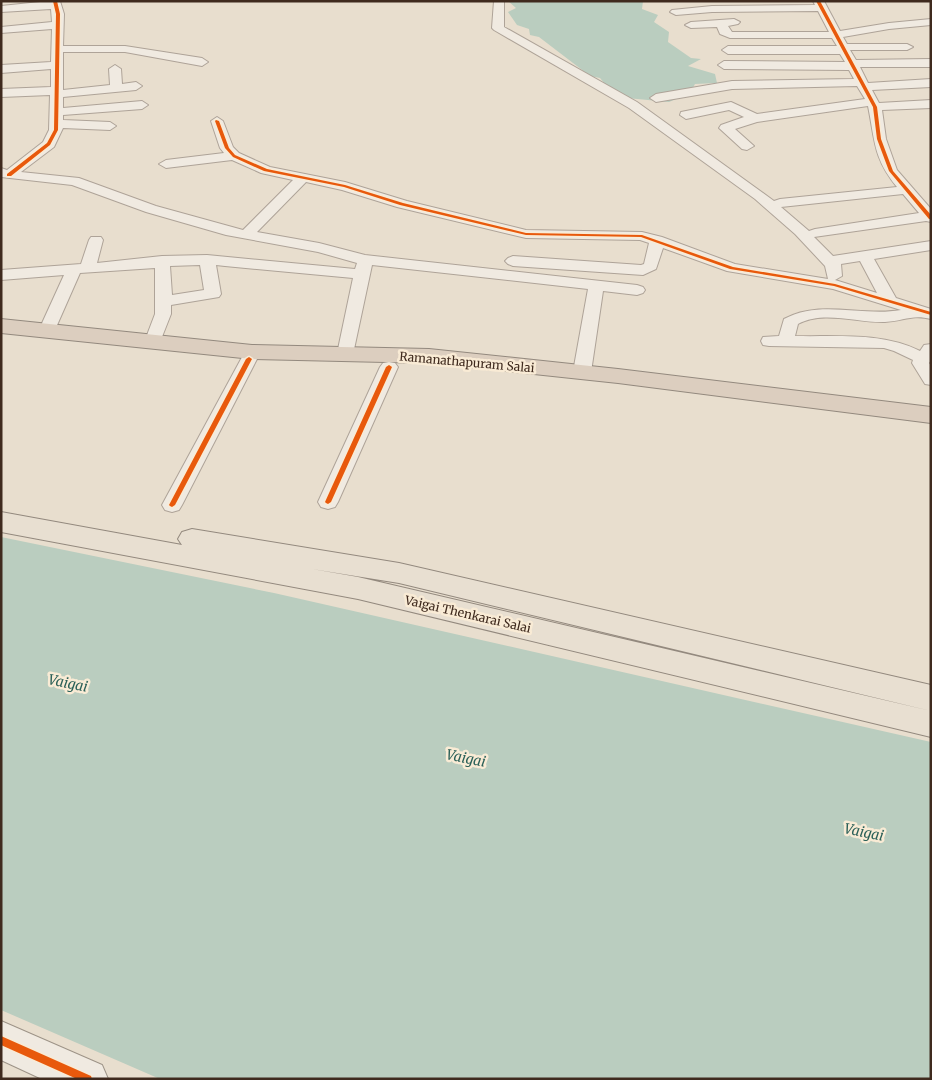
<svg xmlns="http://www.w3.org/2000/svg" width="932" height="1080" font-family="Merriweather,serif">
  <rect width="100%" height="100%" fill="#e8dece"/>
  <path fill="#bacdbf" d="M 508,1 L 643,1 L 642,9 L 658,15 L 654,22 L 669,32 L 668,42 L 691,58 L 701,59 L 688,66 L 715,74 L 717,83 L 695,84 L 690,93 L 669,102 L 616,97 L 600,78 L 590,76 L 539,37 L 530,35 L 529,29 L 517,25 L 508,12 L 516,8 Z
    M 1,537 L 274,593 L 931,742 L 931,1079 L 160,1079 L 1,1010 Z"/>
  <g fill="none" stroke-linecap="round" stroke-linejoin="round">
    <defs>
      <path id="street" d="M 50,1 L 60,1 L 64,14 L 63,46 L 125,46 L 202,58 L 208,62 L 202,66 L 125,52 L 63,52 L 63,90 L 110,85 L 109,69 L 115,65 L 121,69 L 122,84 L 136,82 L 142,86 L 136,90 L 63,97 L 63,108 L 142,101 L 148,105 L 142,109 L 63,115 L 63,120 L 110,122 L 116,126 L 110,130 L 63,128 L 54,147 L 21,172 L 79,178 L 156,206 L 243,230 L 293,180 L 261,173 L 232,160 L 166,168 L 159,164 L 166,160 L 224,153 L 220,148 L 211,121 L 217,117 L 223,121 L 233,147 L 239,153 L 270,167 L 345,182 L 407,201 L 526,230 L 642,232 L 662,237 L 735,264 L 828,279 L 825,266 L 795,234 L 755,199 L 629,108 L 494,30 L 492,28 L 494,1 L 504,1 L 504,27 L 637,102 L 774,201 L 780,199 L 897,187 C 873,158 875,140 868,106 L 757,122 L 735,129 L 754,146 L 747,150 L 742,149 L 719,128 L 721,125 L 744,117 L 729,110 L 686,119 L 680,115 L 681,112 L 731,102 L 757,114 L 865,99 L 857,86 L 732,89 L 656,102 L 650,98 L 656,94 L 732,81 L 854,79 L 849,70 L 724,69 L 718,65 L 724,61 L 845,62 L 840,54 L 728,54 L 722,50 L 728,46 L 837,46 L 832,38 L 730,38 L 720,34 L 717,27 L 691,28 L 685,25 L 691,22 L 734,19 L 740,22 L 738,24 L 728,26 L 732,32 L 829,32 L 818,11 L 712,12 L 676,15 L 670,12 L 672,10 L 712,6 L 815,5 L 813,1 L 824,1 L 840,31 L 889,23 L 931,19 L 931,25 L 889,29 L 843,37 L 847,44 L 907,44 L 913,47 L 907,50 L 850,50 L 856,60 L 931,59 L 931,67 L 860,67 L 868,83 L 931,79 L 931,87 L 872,90 L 879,103 L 931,100 L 931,108 L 882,110 L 886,139 L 897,170 L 931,209 L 931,222 L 926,221 L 814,237 L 833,256 L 931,241 L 931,250 L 874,259 L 896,298 L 931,309 L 931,319 C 912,314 904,321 885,322 C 858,323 823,310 798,324 L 795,336 C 837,337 882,332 920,351 L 924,345 L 931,344 L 931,360 L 929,363 L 931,366 L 931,385 L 925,384 L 912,363 L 913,360 L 894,351 L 884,348 L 769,346 L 763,345 L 761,341 L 763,337 L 779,336 L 784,319 C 821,299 862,317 901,310 L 833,289 L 727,271 L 663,248 L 656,269 L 643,275 L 513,266 L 508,264 L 505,261 L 508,258 L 513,256 L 641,265 L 644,264 L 649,243 L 640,240 L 526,238 L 397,207 L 342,190 L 306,182 L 257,232 L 319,243 L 365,255 L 637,285 L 643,287 L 645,290 L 643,293 L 637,295 L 603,291 L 591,372 L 588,376 L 582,377 L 576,376 L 573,372 L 588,289 L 372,265 L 353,354 L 351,358 L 339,358 L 337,354 L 353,278 L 225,266 L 216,265 L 221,294 L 219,297 L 171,305 L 171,314 L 158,347 L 146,347 L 144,343 L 155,314 L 155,268 L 80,273 L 54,332 L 52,335 L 40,335 L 38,332 L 64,275 L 1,280 L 1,270 L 81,264 L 89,240 L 91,237 L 101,237 L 103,240 L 97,263 L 162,256 L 207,255 L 355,269 L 357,263 L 318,252 L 226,235 L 146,212 L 72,185 L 1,177 L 1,168 L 7,170 L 43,142 L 49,130 L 50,95 L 1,97 L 1,89 L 51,87 L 51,69 L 1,73 L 1,65 L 51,62 L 52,29 L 1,33 L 1,27 L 52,22 L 51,9 L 1,12 L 1,6 ZM 903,194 L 919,213 L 815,229 L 809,231 L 781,207 ZM 860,261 L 877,293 L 835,280 L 842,276 L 841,264 ZM 200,265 L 204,290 L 172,295 L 170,266 Z
        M 249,354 L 255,355 L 257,359 L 182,505 L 179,510 L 172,512 L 165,510 L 162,505 L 241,359 L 243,355 Z
        M 389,362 L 395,363 L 398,367 L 338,502 L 335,507 L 328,509 L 321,507 L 318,502 L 380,367 L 383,363 Z"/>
      <path id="secondary" d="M 1,1021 L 102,1065 L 108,1079 L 42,1079 L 1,1060 Z"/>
      <path id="primary" d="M 1,512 L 182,545 L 178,539 L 182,532 L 192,529 L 399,563 L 931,685 L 931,711 L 399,583 L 312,569 L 358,577 L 931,711 L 931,737 L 358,599 L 1,532 Z"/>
      <path id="highway" d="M 1,319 L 252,345 L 429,349 L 618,369 L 931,407 L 931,423 L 618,383 L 429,363 L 252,359 L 1,333 Z"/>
    </defs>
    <use href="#street" stroke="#aea398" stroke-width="2"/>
    <use href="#secondary" stroke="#9d9387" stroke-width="2"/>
    <use href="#primary" stroke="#93897e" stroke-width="2"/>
    <use href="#highway" stroke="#93897e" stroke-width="2"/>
    <use href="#street" fill="#f0eae1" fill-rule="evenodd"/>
    <use href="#secondary" fill="#f0eae1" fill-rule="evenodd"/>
    <use href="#primary" fill="#e8dfd1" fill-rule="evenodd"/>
    <use href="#highway" fill="#dccebf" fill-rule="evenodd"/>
    <defs>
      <path id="cycleway" d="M 53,1 L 57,1 L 60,14 L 58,130 L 50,145 L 11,176 L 7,176 L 7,174 L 47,143 L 54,130 L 56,14 Z
        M 816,1 L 820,1 L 877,107 L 881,139 L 893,171 L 931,215 L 931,219 L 929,219 L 889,171 L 877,139 L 873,107 Z
        M 216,120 L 219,121 L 229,148 L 235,155 L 267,169 L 345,185 L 403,203 L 526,233 L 642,235 L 733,267 L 835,284 L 931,312 L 931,315 L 834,286 L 730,269 L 641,237 L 526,235 L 400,205 L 344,187 L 264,171 L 233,157 L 225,148 L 215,121 Z
        M 249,357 L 252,359 L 175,505 L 172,507 L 170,506 L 169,505 L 246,359 Z
        M 389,365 L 392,367 L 331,502 L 328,504 L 326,503 L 325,502 L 386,367 Z
        M 1,1036 L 91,1076 L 92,1079 L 77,1079 L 1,1045 Z"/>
    </defs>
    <use href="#cycleway" stroke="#f9ebd5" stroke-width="3"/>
    <use href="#cycleway" fill="#e8590c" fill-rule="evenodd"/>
  </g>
  <g text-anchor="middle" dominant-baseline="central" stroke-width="5" stroke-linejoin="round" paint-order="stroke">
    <g font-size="12" fill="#3f2a1e" stroke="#f9ebd5">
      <text transform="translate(467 362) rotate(5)">Ramanathapuram Salai</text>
      <text transform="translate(468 614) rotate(13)">Vaigai Thenkarai Salai</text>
    </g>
    <g font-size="14" font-style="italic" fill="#2b6058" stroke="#f9ebd5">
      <text transform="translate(68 683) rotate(11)">Vaigai</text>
      <text transform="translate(466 758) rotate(11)">Vaigai</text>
      <text transform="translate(864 832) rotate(11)">Vaigai</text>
    </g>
  </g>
  <rect width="932" height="1080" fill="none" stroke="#3f2a1e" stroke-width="5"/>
</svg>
